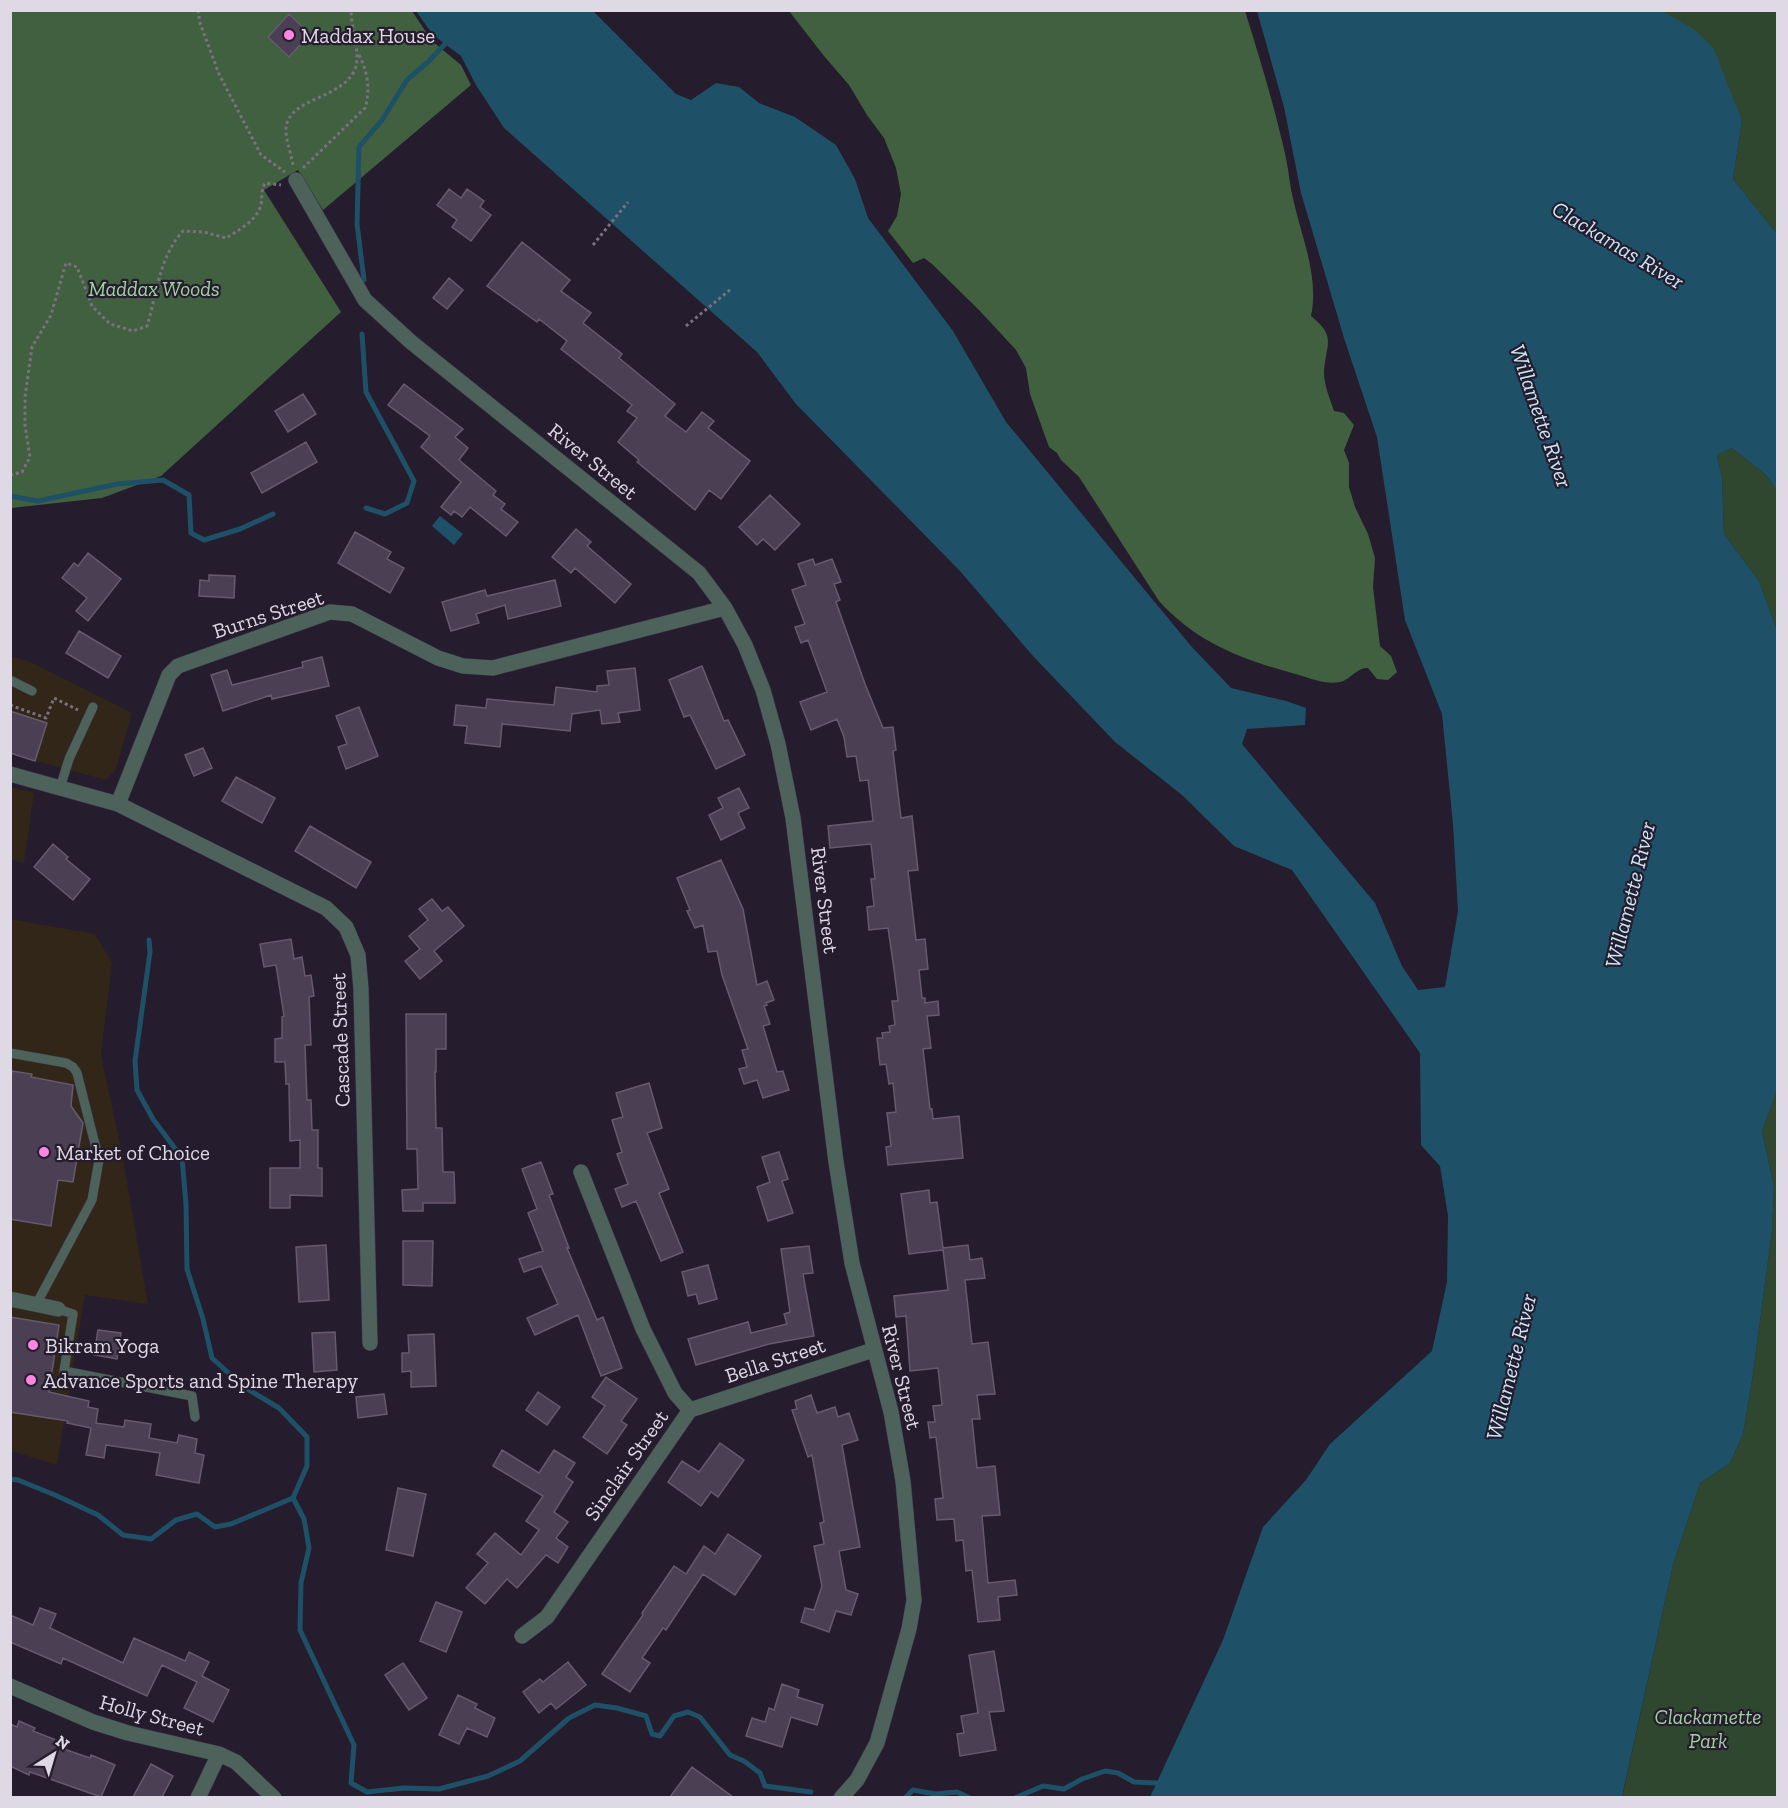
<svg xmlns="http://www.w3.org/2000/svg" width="1788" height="1808" font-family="'Zilla Slab',serif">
  <rect width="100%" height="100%" fill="#251c2e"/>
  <path fill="#312617" d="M 10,656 L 28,661 L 132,713 L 116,769 L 106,780 L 11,754 Z
    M 11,787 L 34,793 L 24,863 L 11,860 Z
    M 10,919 L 95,934 L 112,963 L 101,1055 L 122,1153 L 148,1304 L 85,1295 L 57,1465 L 11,1451 Z"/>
  <path fill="#30472f" d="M 1662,11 L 1777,11 L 1777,234 L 1733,179 L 1742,121 Z
    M 1732,448 L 1766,475 L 1777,491 L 1777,630 L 1759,581 L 1724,534 L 1722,477 L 1717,455 Z
    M 1777,1086 L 1777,1797 L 1622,1798 L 1673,1565 L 1700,1483 L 1730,1463 L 1743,1434 L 1752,1381 L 1772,1231 L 1774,1187 L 1762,1131 Z"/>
  <path fill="#40603f" d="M 10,11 L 412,11 L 432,41 L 461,65 L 471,85 L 323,210 L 298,170 L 264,190 L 341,312 L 161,476 L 102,498 L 11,508 Z
    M 789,11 L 1245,11 C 1260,59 1275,108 1286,158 C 1289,173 1290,188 1294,203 C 1303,241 1319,278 1311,316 C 1338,338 1325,344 1324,373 C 1324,385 1330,399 1334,411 L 1344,413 L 1354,425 L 1344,450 L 1349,463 L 1349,487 L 1355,507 L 1368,534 L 1375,558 L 1373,587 L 1380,646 L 1391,656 L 1397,672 L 1388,680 L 1377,679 L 1368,668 C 1357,667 1350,680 1340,682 C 1327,685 1312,679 1299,675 C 1244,660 1198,644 1159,601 L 1079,477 L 1061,460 L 1057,453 L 1049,447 L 1030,394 L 1026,368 L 1016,350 L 980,311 L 932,264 L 924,258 L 913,263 L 888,231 L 897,216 L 901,194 L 896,168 L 884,138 L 867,115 L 849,85 L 824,56 Z"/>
  <path fill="#1e5167" d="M 416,11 L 593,11 L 676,94 L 691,100 L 716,83 L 739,87 L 759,103 L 795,117 L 836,145 L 855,179 L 868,218 L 953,331 L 1006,422 L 1191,646 L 1231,688 L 1286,701 L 1306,708 L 1305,725 L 1247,729 L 1242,744 L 1375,903 L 1402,966 L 1418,990 L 1445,987 L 1458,911 L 1453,824 L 1442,714 L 1405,620 L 1377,437 L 1344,338 L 1301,193 L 1284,107 L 1257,11 L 1662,11 L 1695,30 L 1714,49 L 1742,121 L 1733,179 L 1777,234 L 1777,491 L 1766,475 L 1732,448 L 1717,455 L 1722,477 L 1724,534 L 1759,581 L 1777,630 L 1778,1086 L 1762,1131 L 1774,1187 L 1772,1231 L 1752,1381 L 1743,1434 L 1730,1463 L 1700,1483 L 1673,1565 L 1622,1797 L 1150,1797 L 1223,1640 L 1263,1527 L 1306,1480 L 1330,1444 L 1432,1351 L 1447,1282 L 1448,1216 L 1440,1166 L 1421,1145 L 1420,1053 L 1292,870 L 1234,846 L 1182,795 L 1115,742 L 1033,656 L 960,571 L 796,404 L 757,352 L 504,128 L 476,85 L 461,56 L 433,35 Z
    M 440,516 L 463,534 L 454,545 L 432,526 Z"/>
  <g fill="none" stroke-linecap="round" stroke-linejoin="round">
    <path stroke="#1e5167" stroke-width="5" d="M 364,280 L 357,224 L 359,147 L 382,120 L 407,80 L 429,61 L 445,44
      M 362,334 L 366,392 L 414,481 L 407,503 L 385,514 L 366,508
      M 10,496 L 38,501 L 117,484 L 163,480 L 189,495 L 191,533 L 204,540 L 240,529 L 273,514
      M 149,940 L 150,952 L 135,1061 L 137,1090 L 153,1119 L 182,1158 L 186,1204 L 187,1269 L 203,1319 L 212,1358 L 244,1387 L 279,1408 L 307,1437 L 307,1466 L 293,1498
      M 10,1479 L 18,1480 L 55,1495 L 98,1515 L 123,1535 L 151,1539 L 176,1520 L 197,1514 L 215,1527 L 231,1524 L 293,1498 L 304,1519 L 309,1548 L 301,1583 L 300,1630 L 354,1745 L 351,1783 L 367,1792 L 404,1788 L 439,1789 L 488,1776 L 520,1761 L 569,1718 L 595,1705 L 617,1708 L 646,1716 L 652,1734 L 660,1736 L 674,1716 L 688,1712 L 700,1717 L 730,1755 L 744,1761 L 760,1773 L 765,1786 L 811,1792
      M 905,1798 L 913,1790 L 935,1794 L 957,1792 L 970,1798
      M 1015,1798 L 1043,1786 L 1064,1789 L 1082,1779 L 1105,1771 L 1118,1773 L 1134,1782 L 1156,1783"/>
  </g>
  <path fill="#4b4053" stroke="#655a6e" stroke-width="1.5" d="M 289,14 L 310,34 L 289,57 L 268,37 Z
    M 449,189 L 461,198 L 467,189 L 484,201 L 480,207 L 491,215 L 471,241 L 452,227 L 457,220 L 437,205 Z
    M 522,242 L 570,280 L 561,291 L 591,313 L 583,323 L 622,354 L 619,358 L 675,404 L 665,416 L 686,432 L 702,412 L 714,421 L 708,428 L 750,461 L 721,499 L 709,490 L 695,510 L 637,462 L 639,460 L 618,442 L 637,418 L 627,411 L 632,405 L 561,349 L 567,341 L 539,319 L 537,322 L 487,286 Z
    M 449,278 L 463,290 L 447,309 L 433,298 Z
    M 404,384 L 463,429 L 455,437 L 468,448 L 459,460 L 496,491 L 493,495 L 505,504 L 501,509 L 518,522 L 506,536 L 470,507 L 462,517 L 454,511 L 451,515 L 441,507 L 461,482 L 421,447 L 430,436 L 388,405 Z
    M 303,394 L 316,414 L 288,432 L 275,411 Z
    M 306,442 L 317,462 L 262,493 L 251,473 Z
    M 770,495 L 800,524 L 775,550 L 763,539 L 757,545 L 739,527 Z
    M 576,529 L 591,542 L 587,546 L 631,584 L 615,603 L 575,568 L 571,573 L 552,557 Z
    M 355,532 L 391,552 L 387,559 L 404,568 L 390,593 L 338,563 Z
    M 88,553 L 121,579 L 88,621 L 76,611 L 87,598 L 62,578 L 74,563 L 78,566 Z
    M 813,559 L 815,565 L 832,559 L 841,582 L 834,584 L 840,600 L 836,602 L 865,684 L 883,728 L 893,727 L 896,750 L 893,751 L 901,818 L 912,816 L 918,870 L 908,871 L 916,940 L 925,939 L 928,969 L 919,970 L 922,998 L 925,998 L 925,1003 L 938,1001 L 939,1015 L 927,1016 L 931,1048 L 923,1049 L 930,1109 L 932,1109 L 933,1119 L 959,1116 L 963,1158 L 888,1165 L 886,1147 L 891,1146 L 887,1113 L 896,1112 L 893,1083 L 889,1084 L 886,1064 L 880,1065 L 877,1038 L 883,1038 L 882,1033 L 890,1032 L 889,1026 L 895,1025 L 892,1001 L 898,1001 L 894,969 L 888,928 L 869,930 L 867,907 L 874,906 L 871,879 L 875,879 L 871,844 L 830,848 L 828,826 L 873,821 L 868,780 L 860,781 L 856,756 L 847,757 L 844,737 L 837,719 L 811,730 L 800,702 L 827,692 L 808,640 L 801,643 L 795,627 L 805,624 L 792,590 L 806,585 L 798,564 Z
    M 209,575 L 235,576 L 234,598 L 199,596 L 200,580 L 209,581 Z
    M 555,580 L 561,606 L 508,619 L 505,605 L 476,614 L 479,623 L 451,631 L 442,602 L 485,590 L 487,596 Z
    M 79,631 L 121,656 L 108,678 L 66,653 Z
    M 322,657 L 329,686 L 272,699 L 271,695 L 223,711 L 211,675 L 227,670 L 232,685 L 303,667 L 302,662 Z
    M 702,666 L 724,721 L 728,720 L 745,755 L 716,769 L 690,715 L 684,717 L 669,680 Z
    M 635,668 L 640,710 L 618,713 L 620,722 L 602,724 L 600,710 L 572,714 L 570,731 L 502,724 L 500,747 L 465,743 L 467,726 L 454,725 L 456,705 L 486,708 L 487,699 L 554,705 L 556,687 L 597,692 L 597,686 L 609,685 L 607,671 Z
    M 359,707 L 378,756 L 346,769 L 338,747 L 347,744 L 336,716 Z
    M 10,711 L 47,723 L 35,761 L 10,753 Z
    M 203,748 L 212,768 L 194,776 L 185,755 Z
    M 236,777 L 275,798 L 262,823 L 222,801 Z
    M 739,788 L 749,808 L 738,813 L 745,828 L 721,840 L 709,815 L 723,808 L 718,798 Z
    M 310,826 L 371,862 L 356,888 L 295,851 Z
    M 53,844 L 68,857 L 66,859 L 90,879 L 73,900 L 34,867 Z
    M 721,860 L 743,909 L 757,985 L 767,981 L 774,1000 L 766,1003 L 767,1005 L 764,1006 L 770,1024 L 763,1026 L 777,1072 L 783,1071 L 789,1090 L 763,1098 L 757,1080 L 744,1084 L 739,1069 L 747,1067 L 742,1050 L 748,1049 L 722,975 L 717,951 L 708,952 L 703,925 L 695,928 L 687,911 L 690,910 L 677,878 Z
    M 432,899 L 442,911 L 448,907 L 464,926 L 434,951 L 442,961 L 420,979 L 405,961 L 420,949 L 409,936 L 428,920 L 419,909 Z
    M 291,939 L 294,959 L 302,957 L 305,976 L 311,975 L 314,996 L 309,997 L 311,1045 L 305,1045 L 307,1100 L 311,1100 L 312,1130 L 318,1130 L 318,1168 L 322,1168 L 322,1196 L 290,1195 L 290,1208 L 270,1208 L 270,1168 L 300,1168 L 300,1140 L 290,1141 L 289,1084 L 286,1084 L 285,1062 L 275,1062 L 275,1039 L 282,1038 L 282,1017 L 284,1016 L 276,965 L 264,967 L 260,944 Z
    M 406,1014 L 446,1014 L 446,1049 L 436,1049 L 436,1072 L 435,1072 L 436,1128 L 442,1128 L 443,1172 L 454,1172 L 455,1203 L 423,1203 L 423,1211 L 403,1211 L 402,1190 L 418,1189 L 417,1149 L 407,1149 Z
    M 12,1071 L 32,1074 L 31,1077 L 73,1085 L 71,1106 L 83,1123 L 73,1182 L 58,1180 L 51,1226 L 10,1219 L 10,1084 Z
    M 649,1083 L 662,1128 L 647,1133 L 669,1189 L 659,1193 L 683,1252 L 661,1261 L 636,1201 L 622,1207 L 615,1189 L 628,1184 L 617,1154 L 622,1152 L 612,1120 L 623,1117 L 616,1093 Z
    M 779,1152 L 788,1179 L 782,1181 L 793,1213 L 768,1221 L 757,1187 L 770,1182 L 762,1157 Z
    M 541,1162 L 553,1194 L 549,1195 L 569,1248 L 567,1248 L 597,1320 L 603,1317 L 622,1368 L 601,1376 L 578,1315 L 535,1335 L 527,1318 L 558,1304 L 541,1266 L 524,1272 L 519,1259 L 543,1251 L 528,1213 L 537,1209 L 522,1169 Z
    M 929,1190 L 930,1203 L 937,1202 L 943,1248 L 968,1245 L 970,1260 L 982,1258 L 985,1278 L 965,1280 L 972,1344 L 988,1342 L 995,1394 L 977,1395 L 980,1419 L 972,1419 L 977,1468 L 995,1466 L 1000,1515 L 982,1516 L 988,1583 L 1015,1580 L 1017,1595 L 998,1597 L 1000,1620 L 978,1622 L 972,1570 L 966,1571 L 963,1540 L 956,1541 L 954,1519 L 937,1520 L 935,1499 L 943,1498 L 936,1437 L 930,1438 L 928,1422 L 935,1422 L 933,1406 L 942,1405 L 938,1368 L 910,1371 L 906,1316 L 896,1317 L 894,1296 L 948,1290 L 943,1250 L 909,1254 L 901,1194 Z
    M 403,1241 L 433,1241 L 432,1286 L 403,1285 Z
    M 326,1245 L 329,1300 L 299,1302 L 296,1247 Z
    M 809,1246 L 813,1273 L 803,1274 L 814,1336 L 769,1344 L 696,1365 L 688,1339 L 748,1322 L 751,1333 L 787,1324 L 784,1314 L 790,1312 L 781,1249 Z
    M 708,1265 L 717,1299 L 699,1304 L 696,1294 L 688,1296 L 682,1272 Z
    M 10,1317 L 59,1325 L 49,1392 L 89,1401 L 88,1407 L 98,1409 L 96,1423 L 124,1427 L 125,1420 L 151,1424 L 149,1438 L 177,1443 L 179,1435 L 197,1439 L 195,1453 L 204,1455 L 199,1483 L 156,1475 L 160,1453 L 106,1445 L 104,1458 L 86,1455 L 91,1428 L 67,1423 L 68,1421 L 10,1412 Z
    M 98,1330 L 121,1333 L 117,1359 L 94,1355 Z
    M 335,1332 L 337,1370 L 314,1372 L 312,1333 Z
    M 434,1334 L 436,1386 L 411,1387 L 411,1371 L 402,1372 L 402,1353 L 409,1353 L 408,1335 Z
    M 606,1377 L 637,1399 L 621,1421 L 627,1425 L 607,1454 L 583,1437 L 605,1406 L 592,1397 Z
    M 538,1392 L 560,1407 L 547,1425 L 526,1410 Z
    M 384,1394 L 387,1414 L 358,1418 L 356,1397 Z
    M 811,1395 L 817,1413 L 835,1407 L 838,1417 L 849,1413 L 858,1440 L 842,1445 L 860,1547 L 839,1551 L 846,1590 L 858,1594 L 851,1615 L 836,1611 L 829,1632 L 801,1622 L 805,1608 L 814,1610 L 822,1586 L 814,1546 L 824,1544 L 820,1523 L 824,1522 L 812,1455 L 808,1457 L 792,1410 L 797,1409 L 795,1401 Z
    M 720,1443 L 744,1460 L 718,1497 L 711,1492 L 701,1506 L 668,1482 L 682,1461 L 699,1472 Z
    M 502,1450 L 539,1473 L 554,1450 L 575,1463 L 566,1477 L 573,1482 L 554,1512 L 568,1522 L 556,1538 L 568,1547 L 558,1563 L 546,1555 L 517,1588 L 507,1579 L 485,1604 L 466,1588 L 488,1563 L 477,1554 L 495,1533 L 521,1555 L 539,1530 L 526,1521 L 543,1496 L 493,1466 Z
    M 398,1488 L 426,1494 L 413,1556 L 386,1550 Z
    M 728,1534 L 761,1556 L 735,1595 L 703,1574 L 666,1630 L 663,1628 L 642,1658 L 650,1663 L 630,1692 L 602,1674 L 643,1615 L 642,1613 L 674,1566 L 686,1574 L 704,1546 L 715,1554 Z
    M 436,1602 L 462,1612 L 446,1652 L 420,1641 Z
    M 40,1608 L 56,1614 L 50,1628 L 123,1663 L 134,1638 L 185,1661 L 189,1652 L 209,1662 L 202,1676 L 229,1690 L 213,1722 L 184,1708 L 197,1682 L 162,1665 L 147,1696 L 63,1658 L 61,1664 L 10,1642 L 10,1615 L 33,1625 Z
    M 994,1651 L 1004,1711 L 989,1712 L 996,1750 L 960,1756 L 957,1734 L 964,1733 L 961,1716 L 978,1713 L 969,1655 Z
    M 568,1662 L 586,1685 L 556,1709 L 551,1703 L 539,1713 L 523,1692 L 540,1679 L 543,1682 Z
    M 403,1663 L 427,1698 L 409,1710 L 385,1675 Z
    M 782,1684 L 799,1690 L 797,1697 L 823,1705 L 817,1725 L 791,1717 L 782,1747 L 746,1736 L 752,1718 L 765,1722 L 769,1708 L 774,1710 Z
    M 458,1695 L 477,1704 L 475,1708 L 495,1718 L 487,1737 L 467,1728 L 459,1744 L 439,1735 Z
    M 19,1721 L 35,1728 L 33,1731 L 66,1744 L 64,1749 L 90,1758 L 91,1755 L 115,1765 L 101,1797 L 30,1772 L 29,1775 L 10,1766 L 10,1724 L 17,1727 Z
    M 151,1764 L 173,1776 L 162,1797 L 133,1797 Z
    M 692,1767 L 733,1797 L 670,1797 Z"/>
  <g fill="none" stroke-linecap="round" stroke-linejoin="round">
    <defs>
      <path id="lane" d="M 10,680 L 32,691
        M 60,788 L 69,759 L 93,707
        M 10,1053 L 66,1063 L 73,1067 L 77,1073 L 99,1160 L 92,1200 L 37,1303
        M 58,1309 L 73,1314 L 64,1371 L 192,1396 L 195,1417"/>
      <path id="street" d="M 296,180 L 365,300 L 411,342 L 699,573 L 725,608 L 745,645 L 763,690 L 778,744 L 793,818 L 836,1162 L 852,1263 L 891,1412 L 903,1481 L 914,1600 L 909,1629 L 877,1743 L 857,1780 L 841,1798
        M 10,774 L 118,804 L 326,908 L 346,927 L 358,955 L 361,989 L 370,1343
        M 118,804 L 169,675 L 178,666 L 330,612 L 352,614 L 438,658 L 463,666 L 493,668 L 725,608
        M 581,1172 L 643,1329 L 675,1393 L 690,1410
        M 10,1299 L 58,1309
        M 690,1410 L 873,1350
        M 522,1636 L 547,1617 L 690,1410
        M 10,1686 L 93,1722 L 128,1733 L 219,1754 L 236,1762 L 274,1798
        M 198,1798 L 219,1754"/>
    </defs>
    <use href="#lane" stroke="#3f3648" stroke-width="10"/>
    <use href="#street" stroke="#3f3648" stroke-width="16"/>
    <path stroke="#797180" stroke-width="3" stroke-dasharray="3 3" stroke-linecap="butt" d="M 198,10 L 200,23 L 219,74 L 261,155 L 285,172
      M 293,165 C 291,154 287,143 286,133 C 283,96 346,101 356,66 C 360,52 351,27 351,10
      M 303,168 L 365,108 C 371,89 367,69 358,53
      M 593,245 L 628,202
      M 686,326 L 731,289
      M 10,475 L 22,472 L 30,457 L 25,425 L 25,397 L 32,347 L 51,315 L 66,263 L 77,267 L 92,306 L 110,324 L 133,331 L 147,326 C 157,294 159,257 183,231 L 204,232 L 226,238 C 238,231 255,221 260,208 C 263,200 260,192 265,183 L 281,185
      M 10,705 L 46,718 L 54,698 L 78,710"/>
    <use href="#lane" stroke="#4c625a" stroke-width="9"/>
    <use href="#street" stroke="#4c625a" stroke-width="15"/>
  </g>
  <g fill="#fd86e1" stroke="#251c2e" stroke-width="2">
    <circle cx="289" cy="35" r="6"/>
    <circle cx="44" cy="1152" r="6"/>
    <circle cx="33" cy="1345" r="6"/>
    <circle cx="31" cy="1380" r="6"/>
  </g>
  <g text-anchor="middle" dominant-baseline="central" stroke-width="4.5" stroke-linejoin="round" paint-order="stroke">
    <g font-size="21" fill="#dfd9e5" stroke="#251c2e" text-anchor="start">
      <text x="301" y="35">Maddax House</text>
      <text x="56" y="1152">Market of Choice</text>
      <text x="45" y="1345">Bikram Yoga</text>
      <text x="43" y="1380">Advance Sports and Spine Therapy</text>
    </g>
    <g font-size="21" font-style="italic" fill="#9ed39c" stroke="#251c2e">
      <text x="154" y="288">Maddax Woods</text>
      <text x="1708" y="1716">Clackamette<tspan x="1708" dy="24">Park</tspan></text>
    </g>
    <g font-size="21" fill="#dfd9e5" stroke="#251c2e">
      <text transform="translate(593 461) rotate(39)">River Street</text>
      <text transform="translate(268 614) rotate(-18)">Burns Street</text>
      <text transform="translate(825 900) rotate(83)">River Street</text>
      <text transform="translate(340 1040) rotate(-92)">Cascade Street</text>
      <text transform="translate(775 1360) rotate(-18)">Bella Street</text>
      <text transform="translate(902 1377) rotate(76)">River Street</text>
      <text transform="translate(626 1465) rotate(-55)">Sinclair Street</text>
      <text transform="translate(152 1715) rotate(15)">Holly Street</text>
    </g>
    <g font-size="22" font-style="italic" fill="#c9e7f6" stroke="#251c2e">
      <text transform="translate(1618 245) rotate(31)">Clackamas River</text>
      <text transform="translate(1541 416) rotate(71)">Willamette River</text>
      <text transform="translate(1630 895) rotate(-76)">Willamette River</text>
      <text transform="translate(1511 1367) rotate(-76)">Willamette River</text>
    </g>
  </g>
  <rect width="1788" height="1808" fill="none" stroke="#dfd9e5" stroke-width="24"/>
  <g transform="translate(54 1754) rotate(37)" stroke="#251c2e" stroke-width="4.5" paint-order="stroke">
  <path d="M0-4.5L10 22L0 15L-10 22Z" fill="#dfd9e5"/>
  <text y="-9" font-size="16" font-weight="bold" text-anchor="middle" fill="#dfd9e5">N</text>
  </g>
</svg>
